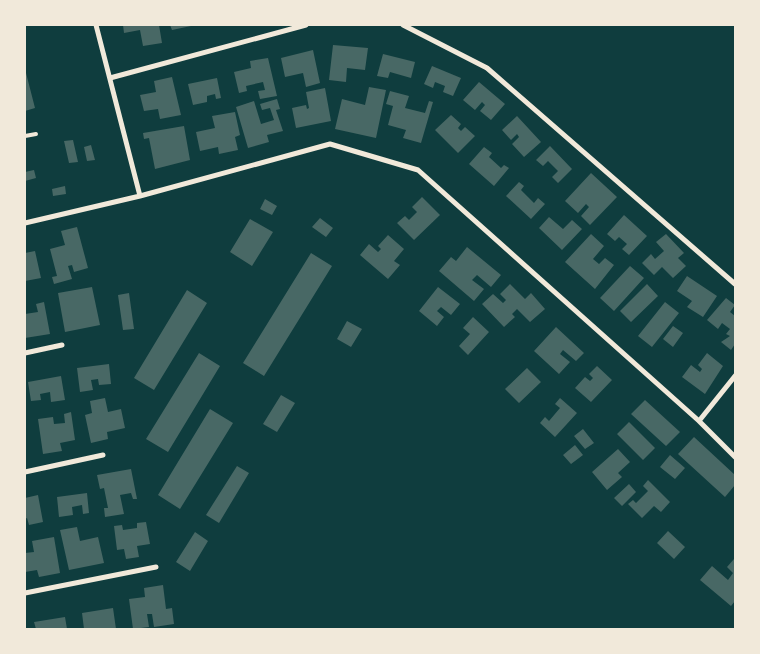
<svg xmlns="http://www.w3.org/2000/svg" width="760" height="654" font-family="Raleway,sans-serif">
  <rect width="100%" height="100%" fill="#0f3d3e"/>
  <path fill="#486865" d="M 123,25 L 159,25 L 162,43 L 143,46 L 140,30 L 124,33 Z
    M 170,25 L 191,25 L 191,26 L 172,30 Z
    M 333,45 L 368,48 L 365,70 L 347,68 L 346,82 L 329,80 Z
    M 313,50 L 320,83 L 306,87 L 303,73 L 285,77 L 281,58 Z
    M 383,54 L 415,62 L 411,78 L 390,72 L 388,78 L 377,76 Z
    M 268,58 L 277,96 L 260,99 L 258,91 L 265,90 L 263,82 L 246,86 L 247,91 L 239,93 L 234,72 L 251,68 L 250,61 Z
    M 432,66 L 461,78 L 453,96 L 443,92 L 445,86 L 435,82 L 433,88 L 424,84 Z
    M 25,69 L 35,108 L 25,111 Z
    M 172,77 L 181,115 L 160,119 L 158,109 L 144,111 L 140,95 L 156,92 L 154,81 Z
    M 217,78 L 221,98 L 216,99 L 215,94 L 207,96 L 207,102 L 193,105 L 188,84 Z
    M 479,82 L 505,104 L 491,120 L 480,111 L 485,105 L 482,102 L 475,110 L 463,100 Z
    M 369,87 L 386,90 L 376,138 L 335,129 L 342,99 L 365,105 Z
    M 325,88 L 331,121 L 296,128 L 292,108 L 306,105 L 307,109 L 309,108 L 306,92 Z
    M 390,91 L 409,96 L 405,108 L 425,113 L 429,101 L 433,102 L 421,143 L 403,138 L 406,130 L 388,125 L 393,106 L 386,104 Z
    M 277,99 L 280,109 L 276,110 L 283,131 L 267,135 L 269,142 L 248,148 L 236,107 L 254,101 L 261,124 L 274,120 L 270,108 L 262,110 L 260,104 Z
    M 235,112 L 240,135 L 235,137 L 238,150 L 219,154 L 218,147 L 200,151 L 196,132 L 215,128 L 212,116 Z
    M 451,115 L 461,124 L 458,128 L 461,131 L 465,127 L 475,136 L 458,153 L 435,130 Z
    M 517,116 L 541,142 L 524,157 L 512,144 L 519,137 L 517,134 L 511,140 L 502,130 Z
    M 184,126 L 190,160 L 155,169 L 149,138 L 144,139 L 143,133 Z
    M 73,140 L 78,162 L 69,163 L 64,141 Z
    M 91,145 L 95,160 L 87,161 L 84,147 Z
    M 550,146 L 572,169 L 558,183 L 552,177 L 558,171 L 548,161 L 543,166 L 536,160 Z
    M 484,147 L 492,153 L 489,157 L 501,168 L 504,165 L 509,168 L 494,186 L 469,164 Z
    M 34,170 L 36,178 L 25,181 L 25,172 Z
    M 591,173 L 617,197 L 590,225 L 581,216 L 589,207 L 586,204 L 578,213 L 565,201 Z
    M 519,182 L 524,186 L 521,190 L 534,203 L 538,198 L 545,204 L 531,219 L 506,196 Z
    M 65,186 L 66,194 L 53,196 L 52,189 Z
    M 422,197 L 440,215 L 414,240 L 397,223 L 405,216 L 409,220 L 417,212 L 412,207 Z
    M 265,199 L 277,206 L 272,215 L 260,209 Z
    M 624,215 L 647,236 L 629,255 L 622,249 L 627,244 L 619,237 L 615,241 L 607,234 Z
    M 549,217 L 563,229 L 572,220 L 582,229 L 562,250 L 539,228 Z
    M 320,218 L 333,228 L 326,237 L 312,227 Z
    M 250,219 L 273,232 L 252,266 L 230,252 Z
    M 77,227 L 88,268 L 74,272 L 72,265 L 68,266 L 72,279 L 54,284 L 52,277 L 57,276 L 50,249 L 65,245 L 61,231 Z
    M 591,234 L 604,246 L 593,259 L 599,264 L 605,258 L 614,265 L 595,289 L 565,262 Z
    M 666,234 L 684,253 L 678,258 L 686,266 L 673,278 L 662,267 L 654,275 L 642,263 L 651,254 L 655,259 L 664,251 L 656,242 Z
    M 388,235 L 404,249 L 394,261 L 400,265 L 388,279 L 360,255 L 369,244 L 378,252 L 381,249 L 378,246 Z
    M 467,247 L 501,275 L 491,287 L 477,275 L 472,280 L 484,289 L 474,301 L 439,271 L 451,257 L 456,261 Z
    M 35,251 L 41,278 L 25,281 L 25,253 Z
    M 311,253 L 332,266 L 264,376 L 243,363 Z
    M 630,266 L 644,278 L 614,311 L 600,298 Z
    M 687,276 L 717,296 L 703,317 L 687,307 L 692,301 L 677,291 Z
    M 510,284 L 525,299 L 531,293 L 545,309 L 530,322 L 517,309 L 512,314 L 515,317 L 504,327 L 482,304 L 493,294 L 503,303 L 506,300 L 500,294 Z
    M 647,284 L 658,296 L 631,322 L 620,311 Z
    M 92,287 L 100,325 L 65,332 L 58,293 Z
    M 438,287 L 460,304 L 451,315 L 441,307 L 437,311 L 444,317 L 437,326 L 419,311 Z
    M 187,290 L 207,303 L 154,390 L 134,378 Z
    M 129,293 L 134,329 L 123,330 L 118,295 Z
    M 726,298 L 735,305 L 730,312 L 735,316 L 735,344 L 731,350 L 721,342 L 730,336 L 726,334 L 730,329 L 722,323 L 718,329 L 707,320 Z
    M 44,302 L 50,334 L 25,338 L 25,314 L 38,312 L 36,304 Z
    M 665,302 L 679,313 L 652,347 L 638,336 Z
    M 473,317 L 489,332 L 468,355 L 459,346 L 470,334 L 463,328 Z
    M 347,321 L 362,329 L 351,347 L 337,339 Z
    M 673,326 L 683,333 L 673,347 L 663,339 Z
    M 556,327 L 584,353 L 576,361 L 563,350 L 560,354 L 570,362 L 559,374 L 534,351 Z
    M 199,353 L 220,366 L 168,452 L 146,439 Z
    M 707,353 L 723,366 L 705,394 L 682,377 L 691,365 L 700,372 L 702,369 L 698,365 Z
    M 109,364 L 111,384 L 99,385 L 98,379 L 91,380 L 93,390 L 80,392 L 77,368 Z
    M 597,366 L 612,380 L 591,402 L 575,388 L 585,377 L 590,381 L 593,378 L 589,374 Z
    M 527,368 L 541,382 L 519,403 L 505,389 Z
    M 61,376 L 65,400 L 51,402 L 50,392 L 40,394 L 41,400 L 31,401 L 28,382 Z
    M 281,395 L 295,403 L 277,432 L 263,424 Z
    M 105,398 L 108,412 L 121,409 L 125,428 L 107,432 L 108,439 L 91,443 L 85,415 L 92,413 L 90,401 Z
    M 560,398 L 577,413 L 555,437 L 540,423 L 545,417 L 549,421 L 560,408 L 555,404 Z
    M 645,400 L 680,432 L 666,446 L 631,414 Z
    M 210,409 L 233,423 L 180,509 L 158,495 Z
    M 71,412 L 75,440 L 60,443 L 62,451 L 43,454 L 38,419 L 53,417 L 54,424 L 65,423 L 64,414 Z
    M 629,422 L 655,448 L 643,460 L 617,434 Z
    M 583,429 L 594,443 L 585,449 L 574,436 Z
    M 694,437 L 735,475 L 735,485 L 725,497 L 678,454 Z
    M 575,445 L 583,455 L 571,464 L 563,455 Z
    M 618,449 L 630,462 L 618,473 L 622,477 L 607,490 L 592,472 Z
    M 670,455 L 685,468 L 675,479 L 660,467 Z
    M 237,466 L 249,473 L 219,523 L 206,515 Z
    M 131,469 L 137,499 L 133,499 L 131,493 L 120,495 L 124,514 L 105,517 L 104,508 L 108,508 L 104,488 L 100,489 L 97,475 Z
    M 648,480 L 670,502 L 661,512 L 654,506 L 642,518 L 628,504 L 633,500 L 636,503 L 648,491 L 643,486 Z
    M 629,484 L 636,492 L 622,506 L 614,498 Z
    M 87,493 L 89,513 L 83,514 L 82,505 L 72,507 L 73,515 L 59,517 L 57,497 Z
    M 38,495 L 43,522 L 29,525 L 27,518 L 25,519 L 25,498 Z
    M 146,522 L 150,544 L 137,546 L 139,557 L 126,559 L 124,549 L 117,550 L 114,526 L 122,525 L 123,530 L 137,528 L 137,523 Z
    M 77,527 L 80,541 L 98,537 L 104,563 L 69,570 L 60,530 Z
    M 668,531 L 685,547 L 674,559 L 657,543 Z
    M 195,532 L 208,541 L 190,571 L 176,562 Z
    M 54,537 L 60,573 L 39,577 L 37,570 L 25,572 L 25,553 L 34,552 L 32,541 Z
    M 734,559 L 735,601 L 731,606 L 700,580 L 712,566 L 728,580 L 733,573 L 727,567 Z
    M 163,585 L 166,609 L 172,608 L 174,624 L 154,627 L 152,614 L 147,614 L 149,627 L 133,629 L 129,599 L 145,597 L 144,588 Z
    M 113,608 L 116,629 L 84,629 L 82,613 Z
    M 65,617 L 67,629 L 36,629 L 34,622 Z"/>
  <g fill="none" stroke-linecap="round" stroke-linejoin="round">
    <path stroke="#f1e9da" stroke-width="4" d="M 25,136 L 36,134"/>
    <path stroke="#f1e9da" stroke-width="5" d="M 96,25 L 140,196
      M 403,25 L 487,68 L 735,284
      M 110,78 L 306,25
      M 25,223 L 140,196 L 330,144 L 418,170 L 699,421 L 735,457
      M 25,353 L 62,345
      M 699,421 L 735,376
      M 25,472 L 103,455
      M 25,593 L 156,567"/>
  </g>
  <rect width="760" height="654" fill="none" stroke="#f1e9da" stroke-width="52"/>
</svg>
